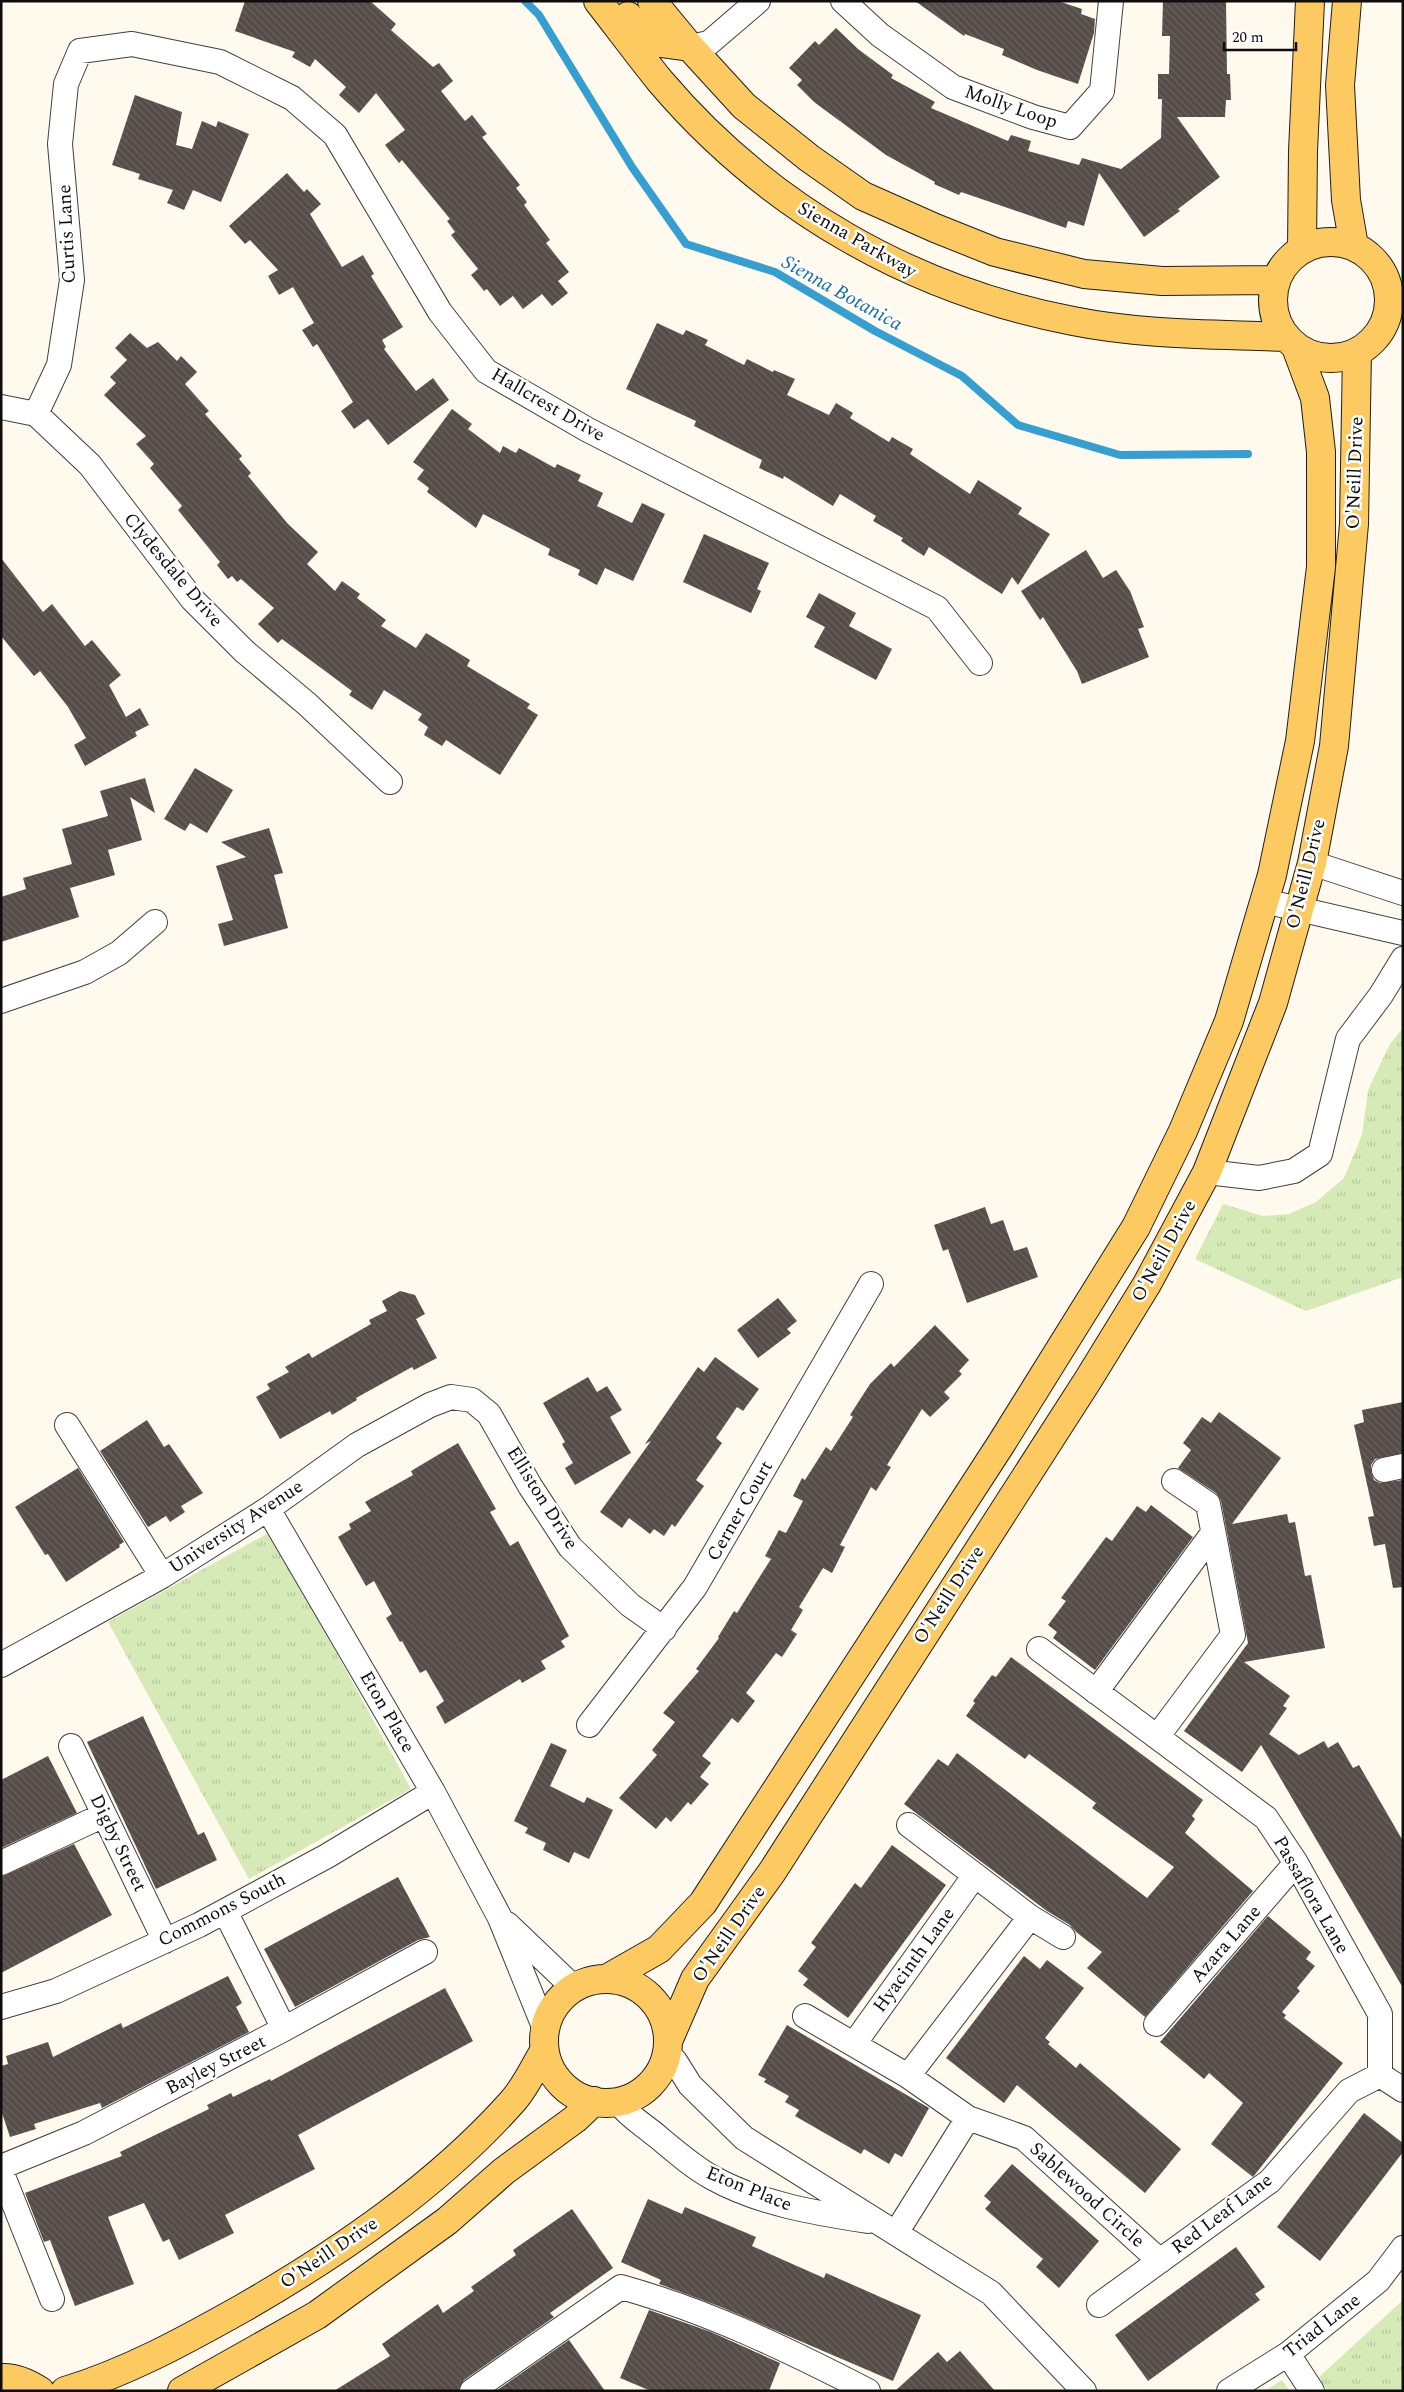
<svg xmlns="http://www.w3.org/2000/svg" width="1404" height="2392" font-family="Spectral,serif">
  <defs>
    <pattern id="grass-tufts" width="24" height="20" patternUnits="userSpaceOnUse" patternTransform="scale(1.25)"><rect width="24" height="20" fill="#d5eab6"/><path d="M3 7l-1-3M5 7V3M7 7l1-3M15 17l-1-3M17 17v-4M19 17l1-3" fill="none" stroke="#b6c89b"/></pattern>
    <pattern id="building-back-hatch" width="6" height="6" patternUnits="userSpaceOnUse" patternTransform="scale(1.25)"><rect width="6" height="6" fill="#564d49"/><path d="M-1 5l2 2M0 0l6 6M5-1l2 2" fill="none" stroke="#69625f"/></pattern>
  </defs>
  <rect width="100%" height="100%" fill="#fffaed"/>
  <path fill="url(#grass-tufts)" d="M 1403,1028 L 1403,1277 L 1306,1311 L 1195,1259 L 1223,1204 L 1263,1216 L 1289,1214 L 1316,1202 L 1344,1178 L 1362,1135 L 1368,1090 L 1390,1044 Z
    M 270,1532 L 411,1789 L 249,1879 L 108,1622 Z
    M 1403,2300 L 1403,2391 L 1327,2391 L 1319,2377 Z
    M 1282,2380 L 1290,2391 L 1265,2391 Z"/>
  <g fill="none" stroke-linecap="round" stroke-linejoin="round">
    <path stroke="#369fd1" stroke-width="8" d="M 525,1 L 539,15 L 632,167 L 686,244 L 775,272 L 875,331 L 962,376 L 1018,425 L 1120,455 L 1248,454"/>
  </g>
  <path fill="url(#building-back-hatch)" d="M 245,1 L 370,1 L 396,24 L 391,30 L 433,67 L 439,63 L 453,81 L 441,91 L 465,121 L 472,115 L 487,134 L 482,137 L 520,185 L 516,188 L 527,202 L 524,205 L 550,240 L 546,243 L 569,272 L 558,281 L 568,293 L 552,306 L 542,294 L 523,309 L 513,296 L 500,306 L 487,289 L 484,291 L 471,275 L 478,269 L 451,235 L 455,232 L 447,221 L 450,219 L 402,160 L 399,163 L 385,145 L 405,130 L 376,93 L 359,113 L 339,95 L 346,87 L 315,59 L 310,67 L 292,57 L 295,52 L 235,31 Z
    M 915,1 L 1058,1 L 1082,9 L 1081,14 L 1095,19 L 1094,33 L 1078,84 L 1037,70 L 1002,55 L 1004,49 L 965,34 L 964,36 Z
    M 1163,1 L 1226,1 L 1227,74 L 1230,74 L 1231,100 L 1226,100 L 1225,117 L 1177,117 L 1220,177 L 1178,209 L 1180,211 L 1144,237 L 1099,173 L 1084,226 L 1068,221 L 1066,228 L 961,192 L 959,195 L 934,184 L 935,182 L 886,155 L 814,102 L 797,85 L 802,80 L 789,68 L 815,41 L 819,45 L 836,28 L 858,49 L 893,75 L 891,78 L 935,102 L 931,108 L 1008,141 L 1011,135 L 1031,141 L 1028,151 L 1079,165 L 1082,158 L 1121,169 L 1161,138 L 1162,99 L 1158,99 L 1158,74 L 1169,74 L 1170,36 L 1162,36 Z
    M 135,95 L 182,112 L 176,145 L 192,149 L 202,121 L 216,127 L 218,121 L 249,134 L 221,202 L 193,190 L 184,210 L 167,203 L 173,190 L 138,179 L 140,174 L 112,165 Z
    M 287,173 L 304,192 L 307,189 L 321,204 L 310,214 L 342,267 L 363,255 L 374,274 L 371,276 L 403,327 L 382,340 L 386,347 L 384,349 L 416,391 L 433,378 L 449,400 L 388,445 L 368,419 L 354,429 L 341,411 L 353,402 L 317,344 L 313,347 L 302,330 L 314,323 L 293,287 L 279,295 L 268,276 L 278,270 L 250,240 L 245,244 L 229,226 Z
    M 657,323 L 683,335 L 686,330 L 708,340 L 705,345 L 744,365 L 747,359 L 773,372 L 774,370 L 795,379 L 787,395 L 829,415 L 836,403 L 853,413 L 850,418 L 889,442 L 892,437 L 913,449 L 910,454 L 970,494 L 978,480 L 1022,508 L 1018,514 L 1050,534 L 1018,585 L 1012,577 L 1002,594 L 929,547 L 924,556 L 901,541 L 903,538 L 873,521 L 876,516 L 840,494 L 833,506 L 784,476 L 783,479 L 759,468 L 762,460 L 694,426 L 696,421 L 626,389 Z
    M 130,333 L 147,348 L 158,342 L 177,361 L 181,356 L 197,372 L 185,384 L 209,411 L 205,414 L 242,456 L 239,459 L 251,473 L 248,476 L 288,524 L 318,552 L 307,564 L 335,591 L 342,581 L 360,594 L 357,598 L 386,620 L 381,626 L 416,648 L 426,633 L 470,660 L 467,666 L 530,704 L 527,708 L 538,715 L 500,775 L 446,740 L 442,746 L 424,735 L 428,727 L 418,720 L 422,714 L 384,690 L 372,710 L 349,695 L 352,691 L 282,639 L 278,643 L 258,624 L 274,608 L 241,579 L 237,582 L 232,576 L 228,579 L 217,565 L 220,562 L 178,510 L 182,506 L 150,468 L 154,464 L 136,444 L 146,436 L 104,395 L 116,383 L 110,377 L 127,360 L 115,348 Z
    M 452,409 L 472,424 L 468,429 L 500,453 L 503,446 L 516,453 L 519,448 L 555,468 L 557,464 L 581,475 L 578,481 L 603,493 L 597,506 L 632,523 L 642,503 L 665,514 L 633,581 L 605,568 L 597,585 L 578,575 L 580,570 L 548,555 L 550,549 L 483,514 L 476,528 L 427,492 L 429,488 L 417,479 L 424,470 L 413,462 Z
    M 704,534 L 769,563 L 757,589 L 761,591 L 751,613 L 683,582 Z
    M 1086,550 L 1103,578 L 1116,570 L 1130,591 L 1144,627 L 1138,629 L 1149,657 L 1082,684 L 1077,671 L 1043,617 L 1040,620 L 1021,591 Z
    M 1,558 L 43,612 L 52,604 L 85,646 L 92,640 L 121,675 L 109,685 L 126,717 L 140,708 L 149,725 L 135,732 L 137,736 L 85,766 L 74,745 L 86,738 L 68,707 L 40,671 L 34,676 L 1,636 Z
    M 819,593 L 856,613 L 849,626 L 892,649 L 876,680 L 814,647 L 825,627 L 806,617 Z
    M 195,768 L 233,790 L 207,833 L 190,823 L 185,831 L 164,819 Z
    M 145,778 L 155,813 L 130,797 L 142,840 L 108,850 L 115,875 L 70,888 L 79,917 L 1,942 L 1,897 L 26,889 L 23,878 L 72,864 L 62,829 L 108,816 L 100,791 Z
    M 269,828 L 283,873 L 274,875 L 288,928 L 224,946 L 218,924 L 233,920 L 216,866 L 246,857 L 221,842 Z
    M 985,1207 L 991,1224 L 1003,1220 L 1014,1251 L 1027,1247 L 1038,1277 L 967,1303 L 948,1249 L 943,1251 L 934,1225 Z
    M 400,1291 L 415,1295 L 425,1314 L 416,1319 L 437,1358 L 414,1370 L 412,1367 L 356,1398 L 357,1400 L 332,1415 L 330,1411 L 280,1439 L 256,1397 L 270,1389 L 267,1384 L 289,1372 L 285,1367 L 309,1353 L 312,1358 L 371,1324 L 369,1320 L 387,1311 L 382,1301 Z
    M 778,1298 L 797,1321 L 787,1329 L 791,1333 L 758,1358 L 737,1330 Z
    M 935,1325 L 969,1360 L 959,1371 L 962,1374 L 944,1392 L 950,1398 L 930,1417 L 922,1409 L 887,1465 L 891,1467 L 876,1491 L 871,1487 L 840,1545 L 845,1547 L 832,1573 L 823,1568 L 799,1607 L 803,1610 L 791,1630 L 797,1634 L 782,1657 L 776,1653 L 746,1693 L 755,1701 L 738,1723 L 732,1718 L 702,1756 L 711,1763 L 700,1777 L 709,1784 L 691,1805 L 688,1802 L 671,1822 L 666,1817 L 656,1829 L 619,1798 L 657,1755 L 652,1750 L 675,1722 L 663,1713 L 699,1671 L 696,1669 L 719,1638 L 718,1637 L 734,1611 L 737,1613 L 771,1559 L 765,1556 L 779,1530 L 786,1533 L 803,1501 L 793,1496 L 802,1478 L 805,1480 L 826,1447 L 831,1451 L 853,1417 L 850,1415 L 870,1384 L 891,1363 L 894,1367 Z
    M 715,1357 L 759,1389 L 743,1411 L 737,1407 L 716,1438 L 722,1443 L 696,1480 L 704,1486 L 675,1527 L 672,1524 L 664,1536 L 654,1529 L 650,1534 L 629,1518 L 622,1528 L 600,1512 L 651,1441 L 645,1444 L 698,1367 L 704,1372 Z
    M 588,1377 L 597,1392 L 607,1386 L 622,1410 L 610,1417 L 631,1453 L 575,1485 L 565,1468 L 573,1463 L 562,1444 L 565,1442 L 543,1403 Z
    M 1403,1402 L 1403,1453 L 1375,1459 L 1371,1465 L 1371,1472 L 1374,1480 L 1380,1483 L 1403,1480 L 1403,1587 L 1393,1588 L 1385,1544 L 1374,1546 L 1368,1517 L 1374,1516 L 1354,1425 L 1364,1422 L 1362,1410 Z
    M 1219,1412 L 1281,1458 L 1232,1524 L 1287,1514 L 1289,1523 L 1295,1522 L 1305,1576 L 1311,1575 L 1325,1648 L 1244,1662 L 1290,1696 L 1283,1706 L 1287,1708 L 1269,1734 L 1299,1755 L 1324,1741 L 1328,1748 L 1338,1742 L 1353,1768 L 1359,1765 L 1403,1841 L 1403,1988 L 1261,1745 L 1242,1772 L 1184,1731 L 1248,1643 L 1221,1501 L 1216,1493 L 1178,1468 L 1191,1450 L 1183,1443 L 1202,1417 L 1211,1423 Z
    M 147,1420 L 164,1447 L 169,1444 L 203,1493 L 181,1506 L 185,1512 L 170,1522 L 166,1516 L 148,1527 L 100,1451 Z
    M 458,1443 L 496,1509 L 490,1512 L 510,1546 L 518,1541 L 569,1636 L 561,1641 L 565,1647 L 541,1661 L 546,1669 L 522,1683 L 520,1679 L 445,1724 L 436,1707 L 444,1701 L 426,1670 L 420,1673 L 402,1641 L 400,1642 L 386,1618 L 392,1614 L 374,1581 L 366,1586 L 338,1537 L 351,1529 L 349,1524 L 371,1511 L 365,1502 L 413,1475 L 411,1471 Z
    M 78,1468 L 124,1542 L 119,1545 L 120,1547 L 66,1582 L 48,1554 L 45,1555 L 15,1507 Z
    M 1151,1505 L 1193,1537 L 1095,1670 L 1053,1638 L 1057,1632 L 1048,1625 L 1066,1601 L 1061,1598 L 1106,1537 L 1112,1541 L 1137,1506 L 1146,1512 Z
    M 1011,1657 L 1203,1800 L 1192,1816 L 1195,1819 L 1185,1833 L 1253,1891 L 1145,2017 L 1087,1968 L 1102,1952 L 1076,1932 L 1070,1925 L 1047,1911 L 904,1804 L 938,1759 L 948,1766 L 957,1753 L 1147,1898 L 1174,1867 L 1092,1808 L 1096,1803 L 1029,1754 L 1025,1759 L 966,1716 L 975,1703 L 973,1701 L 992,1675 L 996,1677 Z
    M 143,1716 L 198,1835 L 204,1832 L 217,1860 L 156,1889 L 87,1742 Z
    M 551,1743 L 567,1750 L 550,1786 L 584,1803 L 587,1797 L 613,1810 L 589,1859 L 574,1852 L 569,1863 L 543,1850 L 546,1843 L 525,1833 L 528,1828 L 514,1821 Z
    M 48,1756 L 77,1813 L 1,1848 L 1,1780 Z
    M 74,1844 L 112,1915 L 1,1973 L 1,1877 Z
    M 892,1845 L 946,1885 L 848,2018 L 803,1985 L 808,1979 L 798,1971 L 816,1947 L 811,1943 L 855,1883 L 861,1888 Z
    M 398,1877 L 430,1937 L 418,1940 L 295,2007 L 264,1949 Z
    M 1268,1916 L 1311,1952 L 1306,1959 L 1315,1966 L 1297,1988 L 1300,1991 L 1282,2012 L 1286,2015 L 1284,2018 L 1343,2063 L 1253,2177 L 1211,2144 L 1243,2103 L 1209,2073 L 1204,2079 L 1160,2042 Z
    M 1024,1956 L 1040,1969 L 1047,1960 L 1084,1988 L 1045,2038 L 1050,2042 L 1048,2044 L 1076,2068 L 1080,2063 L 1181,2149 L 1145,2193 L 1017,2085 L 1004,2103 L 946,2058 Z
    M 228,1976 L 242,2003 L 236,2007 L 249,2032 L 102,2108 L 100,2103 L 34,2124 L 36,2129 L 10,2137 L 1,2110 L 1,2066 L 8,2064 L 6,2056 L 48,2042 L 53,2057 L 121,2023 L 123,2028 Z
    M 445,1988 L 473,2041 L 298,2135 L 315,2169 L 225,2215 L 234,2233 L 179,2260 L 169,2239 L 163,2242 L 144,2203 L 108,2217 L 134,2284 L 75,2306 L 50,2240 L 44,2242 L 25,2193 L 122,2156 L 120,2152 L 209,2109 L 207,2105 L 231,2093 L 233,2097 L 270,2079 L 271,2081 Z
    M 787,2025 L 929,2108 L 902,2157 L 895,2153 L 889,2164 L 864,2149 L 861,2154 L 795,2116 L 799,2110 L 785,2102 L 789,2096 L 764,2082 L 766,2079 L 758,2075 Z
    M 1364,2113 L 1403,2143 L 1403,2152 L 1320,2261 L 1277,2227 Z
    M 1012,2164 L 1099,2241 L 1059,2288 L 1036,2267 L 1043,2259 L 985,2209 L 991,2202 L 984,2196 Z
    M 648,2199 L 682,2214 L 685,2207 L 756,2237 L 752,2246 L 824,2278 L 826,2273 L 921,2315 L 893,2381 L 721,2307 L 659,2284 L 661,2280 L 621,2262 Z
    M 572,2209 L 613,2268 L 550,2313 L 554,2317 L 464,2380 L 458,2391 L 334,2391 L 390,2356 L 382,2344 L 438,2304 L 443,2313 L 474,2291 L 471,2287 L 516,2255 L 513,2250 Z
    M 1236,2247 L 1265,2287 L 1255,2294 L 1260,2300 L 1148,2381 L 1115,2335 Z
    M 649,2310 L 711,2332 L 780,2363 L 769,2391 L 651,2391 L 620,2378 Z
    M 569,2340 L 605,2391 L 496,2391 Z
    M 960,2351 L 995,2391 L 895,2391 L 938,2352 L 947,2362 Z"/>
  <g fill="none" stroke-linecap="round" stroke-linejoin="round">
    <defs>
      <path id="minor" d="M 843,1 L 880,35 L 953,87 L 1033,117 L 1070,127 L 1102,91 L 1111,1
        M 690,47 L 709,43 L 758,1
        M 1,407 L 36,414 L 90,465 L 192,599 L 244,651 L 307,704 L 390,782
        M 36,414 L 59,365 L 72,280 L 60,144 L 66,84 L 80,51 L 132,44 L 220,62 L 292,98 L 335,135 L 440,312 L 486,371 L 588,430 L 937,608 L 980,663
        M 1312,863 L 1403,893
        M 1264,901 L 1403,933
        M 1,1001 L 85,972 L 119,953 L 155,922
        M 1207,1172 L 1259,1178 L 1294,1171 L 1320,1154 L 1348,1039 L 1381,995 L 1403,959
        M 67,1425 L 162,1576
        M 1384,1470 L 1403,1466
        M 268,1509 L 433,1792 L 500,1918 L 545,2029
        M 1039,1649 L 1266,1818 L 1296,1863 L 1380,2014 L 1380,2075
        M 1,1665 L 162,1576 L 268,1509 L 357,1445 L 430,1405 L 451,1397 L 472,1400 L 489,1414 L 530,1486 L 570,1547 L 630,1605 L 664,1629
        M 1096,1692 L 1213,1533
        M 589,1725 L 695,1587 L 871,1284
        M 1157,1737 L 1233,1635 L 1208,1504 L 1174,1481
        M 71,1746 L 165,1941
        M 909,1825 L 1030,1917 L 1063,1937
        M 1,1863 L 104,1815
        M 225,1911 L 284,2029
        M 507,1924 L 573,1987
        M 1,2007 L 56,1991 L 199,1925 L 327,1856 L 433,1792
        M 805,2016 L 908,2076 L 968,2118 L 1024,2138 L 1160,2261
        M 1156,2024 L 1296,1863
        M 854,2044 L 975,1875
        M 668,2054 L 675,2061 L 690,2085 L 744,2138 L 991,2293 L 1084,2391
        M 1380,2075 L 1403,2090
        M 908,2076 L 1030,1917
        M 618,2102 C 629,2117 644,2125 658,2137 C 676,2152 693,2167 713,2178 C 760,2204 816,2213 868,2221
        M 1,2167 L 84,2133 L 284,2029 L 425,1952
        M 1,2171 L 52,2299
        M 896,2233 L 968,2118
        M 1099,2305 L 1270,2181 L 1349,2091 L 1380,2075
        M 1288,2354 L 1312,2391
        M 472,2391 L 621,2287 C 707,2311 789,2350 868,2391
        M 1229,2391 L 1288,2354 L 1378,2281 L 1403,2248"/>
      <path id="major" d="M 598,1 C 619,28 639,55 660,81 C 767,207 911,290 1073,321 C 1142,335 1215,334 1286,337
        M 652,1 L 690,47 L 744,106 L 809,158 L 863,196 L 935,228 L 995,252 L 1084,274 L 1162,281 L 1275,280
        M 1347,1 L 1340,85 L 1346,200 L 1354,246
        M 628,16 L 653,42 L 690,47
        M1273 300a58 58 0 1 1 116 0a58 58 0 1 1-116 0Z
        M 1302,248 L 1303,151 L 1310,1
        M 608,1978 L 659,1949 L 703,1903 L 1001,1444 L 1136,1227 L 1183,1131 L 1229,1021 L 1272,875 L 1300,741 L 1321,567 L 1321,452 L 1315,398 L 1296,347
        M544 2041a62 62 0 1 1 124 0a62 62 0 1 1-124 0Z
        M 669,2039 L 695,1979 L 772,1872 L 1088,1380 L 1147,1284 L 1207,1172 L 1273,1003 L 1312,863 L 1334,746 L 1354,524 L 1357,352
        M 1,2378 C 15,2377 28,2383 40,2391
        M 65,2391 C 128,2372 186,2340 243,2308 C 340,2252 437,2186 512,2102 C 525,2088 534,2068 544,2051
        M 182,2391 L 317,2315 L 447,2221 L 504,2171 L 575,2119 L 594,2101"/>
    </defs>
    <use href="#minor" stroke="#404040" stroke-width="26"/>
    <use href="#major" stroke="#1e1e1e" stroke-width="30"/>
    <use href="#minor" stroke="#fff" stroke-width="24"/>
    <use href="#major" stroke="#fcca60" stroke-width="28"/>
  </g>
  <g text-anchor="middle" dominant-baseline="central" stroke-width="5" stroke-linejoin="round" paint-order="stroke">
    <g font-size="19" fill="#0d0d0d" stroke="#fff">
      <text transform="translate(1011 107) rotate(19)">Molly Loop</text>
      <text transform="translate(67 234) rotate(-93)">Curtis Lane</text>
      <text transform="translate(857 240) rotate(30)">Sienna Parkway</text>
      <text transform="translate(548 405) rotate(30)">Hallcrest Drive</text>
      <text transform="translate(1355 473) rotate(-88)">O'Neill Drive</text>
      <text transform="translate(173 570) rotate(50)">Clydesdale Drive</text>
      <text transform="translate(1306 874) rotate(-76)">O'Neill Drive</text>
      <text transform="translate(1164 1251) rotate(-61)">O'Neill Drive</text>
      <text transform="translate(542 1498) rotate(58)">Elliston Drive</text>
      <text transform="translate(740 1511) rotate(-60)">Cerner Court</text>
      <text transform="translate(236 1527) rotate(-33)">University Avenue</text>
      <text transform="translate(949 1595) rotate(-57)">O'Neill Drive</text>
      <text transform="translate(387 1712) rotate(60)">Eton Place</text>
      <text transform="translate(118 1843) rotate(64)">Digby Street</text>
      <text transform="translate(1311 1895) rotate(60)">Passaflora Lane</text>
      <text transform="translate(222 1910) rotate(-27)">Commons South</text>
      <text transform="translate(729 1934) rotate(-55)">O'Neill Drive</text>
      <text transform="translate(1226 1944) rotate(-49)">Azara Lane</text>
      <text transform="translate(914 1960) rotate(-54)">Hyacinth Lane</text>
      <text transform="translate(216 2065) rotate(-27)">Bayley Street</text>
      <text transform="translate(749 2189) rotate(22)">Eton Place</text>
      <text transform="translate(1087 2195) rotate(42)">Sablewood Circle</text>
      <text transform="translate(1222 2214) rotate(-37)">Red Leaf Lane</text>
      <text transform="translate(329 2253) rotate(-34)">O'Neill Drive</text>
      <text transform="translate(1322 2326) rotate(-38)">Triad Lane</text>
    </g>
    <g font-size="20" font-style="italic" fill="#136fa2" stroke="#fff">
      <text transform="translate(842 293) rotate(29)">Sienna Botanica</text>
    </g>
  </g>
  <rect width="1404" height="2392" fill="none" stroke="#0d0d0d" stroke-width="5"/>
  <path d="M1224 42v8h72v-8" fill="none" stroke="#0d0d0d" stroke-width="2.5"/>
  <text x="1232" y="42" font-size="15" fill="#0d0d0d" stroke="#ffffff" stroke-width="4" paint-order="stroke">20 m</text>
</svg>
